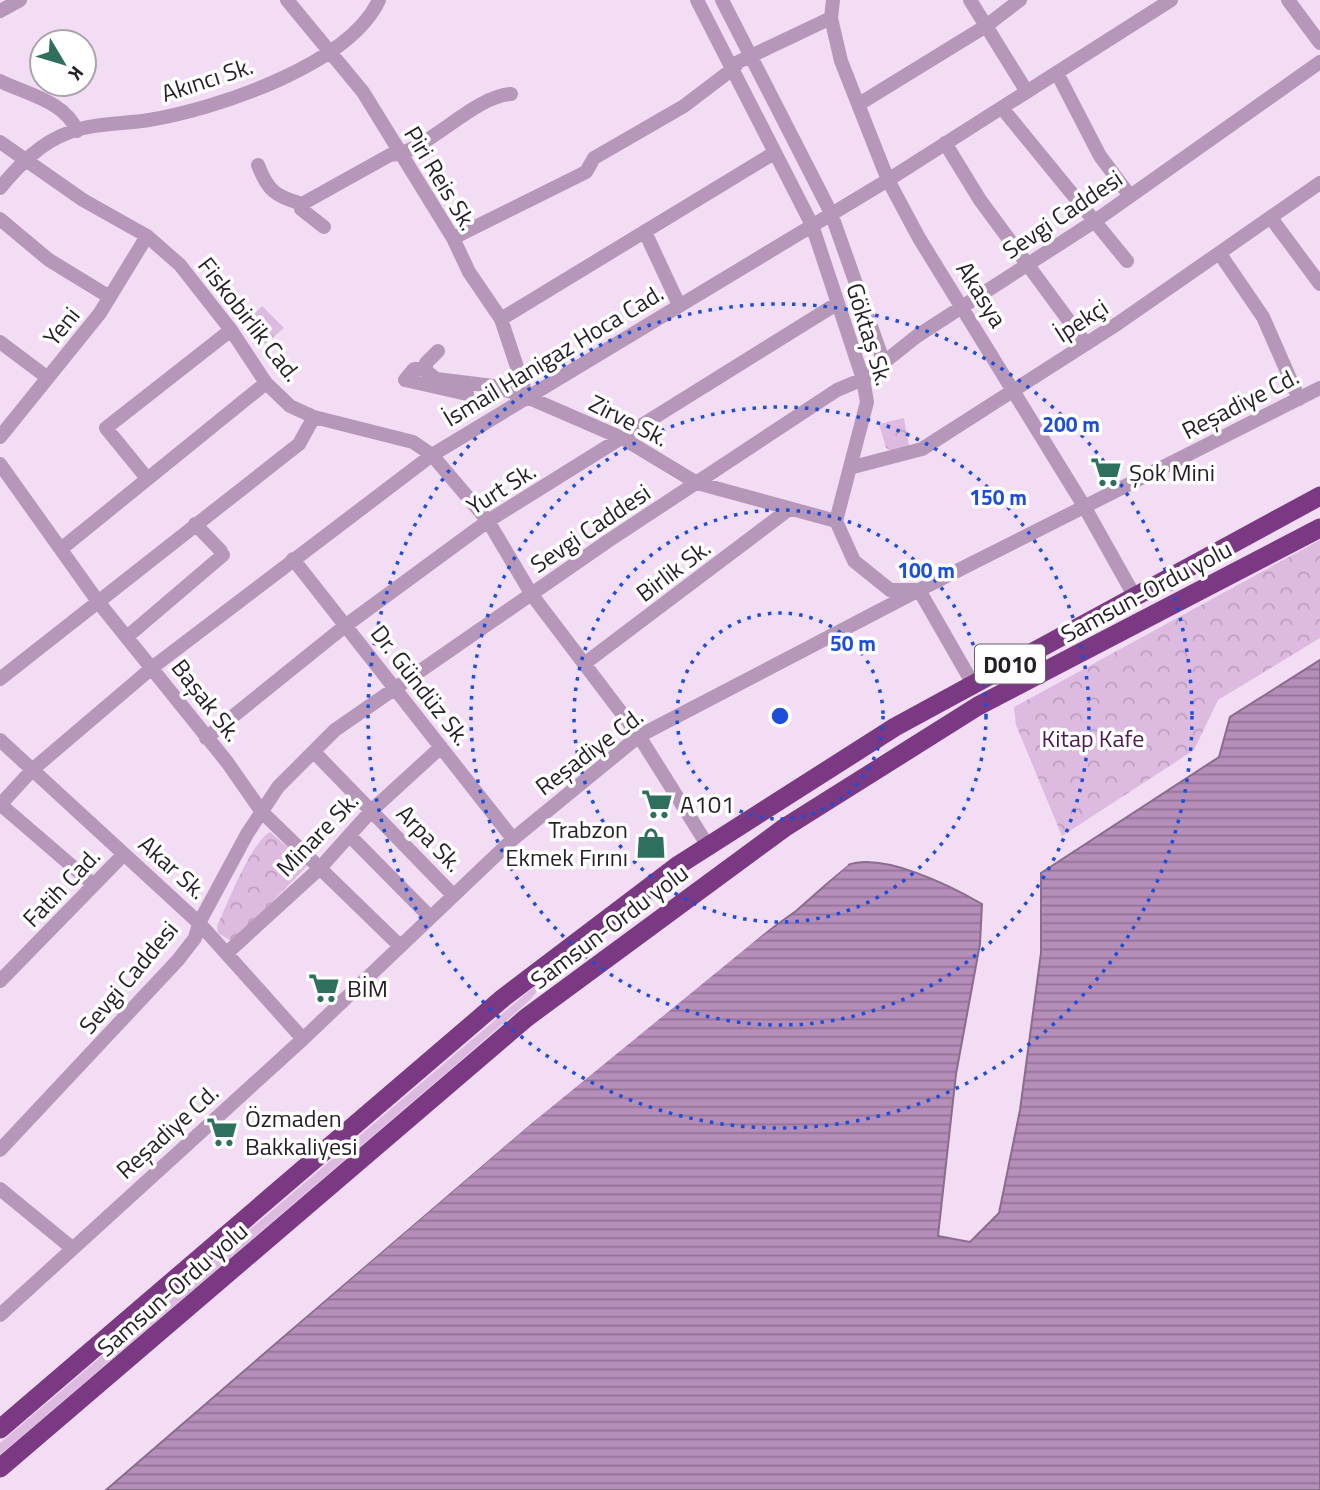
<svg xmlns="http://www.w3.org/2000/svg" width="1320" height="1490" font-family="'Titillium Web',sans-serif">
  <defs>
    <pattern id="park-crowns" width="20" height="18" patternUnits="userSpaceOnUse" patternTransform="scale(1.75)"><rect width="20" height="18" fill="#ddbae0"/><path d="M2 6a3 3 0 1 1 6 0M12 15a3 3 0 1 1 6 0" fill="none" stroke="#be9fc0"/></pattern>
    <pattern id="water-rules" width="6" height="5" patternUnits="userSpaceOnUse" patternTransform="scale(1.75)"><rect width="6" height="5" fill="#b58eb9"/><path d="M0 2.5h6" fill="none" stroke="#937396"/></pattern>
  </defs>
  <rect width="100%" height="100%" fill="#f3ddf5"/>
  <path fill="#ddbae0" d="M 679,876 L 680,879 L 548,979 L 529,1001 L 452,1068 L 0,1455 L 0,1443 L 536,985 Z"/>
  <path fill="url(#park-crowns)" d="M 262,306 L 284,328 L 265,344 L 246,322 Z
    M 904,418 L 909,446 L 893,451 L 886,448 L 879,424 Z
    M 1320,540 L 1320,638 L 1218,700 L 1194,750 L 1062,836 L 1016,725 L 1014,707 Z
    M 270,832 L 308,865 L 233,942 L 218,933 L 217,926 C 228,903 250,844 270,832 Z"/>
  <path fill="url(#water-rules)" stroke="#8a6d8d" stroke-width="2" d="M 1320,660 L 1320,1490 L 106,1490 L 685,990 L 796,911 L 848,865 C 883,852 951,886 982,904 L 980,944 L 956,1074 L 938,1236 L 970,1242 L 999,1213 L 1020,1110 L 1041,953 L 1041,873 L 1219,757 L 1230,717 Z"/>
  <path fill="#f3ddf5" d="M 847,862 L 848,865 L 532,1123 L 103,1490 L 683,988 L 794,909 Z"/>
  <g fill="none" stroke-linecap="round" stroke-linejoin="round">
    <path stroke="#b697b9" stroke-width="14" d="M 287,0 L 363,92 L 453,238 L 469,272 L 501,319 L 527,397
      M 697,0 L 812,225 L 863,379 L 867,402 L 836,521 L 854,561 L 890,590 L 919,590 L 973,684
      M 722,0 L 831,213 L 884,363
      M 833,0 L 831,18 L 841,61 L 888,180 L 919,238 L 1084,506 L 1135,597
      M 970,0 L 1027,92
      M 1288,0 L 1320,43
      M 0,11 L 20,0
      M 1057,73 L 1100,156 L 1130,196
      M 0,81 C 26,94 65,101 77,131
      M 859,104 L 986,26 L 1020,0
      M 1002,108 L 1127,261
      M 0,142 L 83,200 L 147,236 L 180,265 L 231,330 L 266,383 L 290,406 L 314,417 L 413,442 L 432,455 L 488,521 L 532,595 L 639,736 L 708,846
      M 945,143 L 980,200 L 1086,344
      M 258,165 C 268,191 275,196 302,204
      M 0,188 C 20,164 40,143 70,132 C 93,123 124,124 149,120 C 216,109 349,65 379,0
      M 1271,218 L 1320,284
      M 0,219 L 49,260 L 108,296
      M 324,227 L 301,209 L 302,204 L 390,155 C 425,154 473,96 511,94
      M 645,232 L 679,305
      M 453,238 L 586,172 L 594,158 L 684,106 L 734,68 L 738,62 L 831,18
      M 1220,254 L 1263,317 L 1299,399
      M 501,319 L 774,153
      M 0,342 L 48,378
      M 438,351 L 426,363 L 426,371 L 436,379 L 493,386 L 527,397 L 624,439 L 697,483 L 836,521
      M 426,369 L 414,369 L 405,380 L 467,394
      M 0,437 L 100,313 L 147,236
      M 0,464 L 99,603 L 227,762 L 262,812 L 400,946
      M 853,467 L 922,449 L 1117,324 L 1320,183
      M 146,477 L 106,428 L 231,330
      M 195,524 L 221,551
      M 61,549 L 266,383
      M 293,559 L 513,839
      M 128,636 L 223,555
      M 584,664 L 788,510
      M 0,679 L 299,444 L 314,417
      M 206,738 L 345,626 L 488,521 L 838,303
      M 0,740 L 199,923 L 303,1039
      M 314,752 L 453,895
      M 0,805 L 32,770 L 153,667 L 432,455 L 888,180 L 1171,0
      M 1,805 L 94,885
      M 351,837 L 430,917
      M 227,953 L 320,868 L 372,810 L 441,747
      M 0,981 L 124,854
      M 0,1150 L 178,960 L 195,938 L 199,923 L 247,834 L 278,787 L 335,730 L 608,541 L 837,390 L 863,379 L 917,336 L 1095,221 L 1320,62
      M 0,1189 L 72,1248
      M 0,1315 L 303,1039 L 513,839 L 639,736 L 919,590 L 1320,388"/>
    <path stroke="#7b3983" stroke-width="19" d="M 0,1429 L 503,998 L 677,866 L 895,727 L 1320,496
      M 0,1468 L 526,1018 L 784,828 L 978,706 L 1320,528"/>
  </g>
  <g fill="none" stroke="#1d4ed8" stroke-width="3.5" stroke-dasharray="3.5 7">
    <circle cx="780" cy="716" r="103"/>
    <circle cx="780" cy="716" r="206"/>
    <circle cx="780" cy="716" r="309"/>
    <circle cx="780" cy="716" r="412"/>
  </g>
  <defs>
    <symbol id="supermarket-bare" viewBox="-9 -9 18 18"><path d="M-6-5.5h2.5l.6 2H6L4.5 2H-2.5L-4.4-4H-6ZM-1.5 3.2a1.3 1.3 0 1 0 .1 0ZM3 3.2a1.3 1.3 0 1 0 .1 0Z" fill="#2f6f5e" stroke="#fff" stroke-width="2.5" paint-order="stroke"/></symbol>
    <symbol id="shop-bare" viewBox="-9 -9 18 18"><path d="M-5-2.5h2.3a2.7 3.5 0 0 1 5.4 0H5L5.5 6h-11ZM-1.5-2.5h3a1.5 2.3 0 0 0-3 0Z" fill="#2f6f5e" stroke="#fff" stroke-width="2.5" paint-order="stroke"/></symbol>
  </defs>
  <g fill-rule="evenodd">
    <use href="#supermarket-bare" x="1084" y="450" width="44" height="44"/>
    <use href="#supermarket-bare" x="635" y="782" width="44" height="44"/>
    <use href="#shop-bare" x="629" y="821" width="44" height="44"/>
    <use href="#supermarket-bare" x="302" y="966" width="44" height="44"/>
    <use href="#supermarket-bare" x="200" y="1110" width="44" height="44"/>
  </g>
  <g text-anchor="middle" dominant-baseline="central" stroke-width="7" stroke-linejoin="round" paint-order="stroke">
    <rect fill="#fff" stroke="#686268" stroke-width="2" x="975" y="644.5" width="70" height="39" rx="5"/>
    <g font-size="23" font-weight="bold" fill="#271f27">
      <text x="1010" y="664">D010</text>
    </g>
    <g font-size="24" fill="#271f27" stroke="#fff">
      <text transform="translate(207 79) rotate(-18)">Akıncı Sk.</text>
      <text transform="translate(441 178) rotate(59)">Piri Reis Sk.</text>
      <text transform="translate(1062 214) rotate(-34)">Sevgi Caddesi</text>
      <text transform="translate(982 294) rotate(58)">Akasya</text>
      <text transform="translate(250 319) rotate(52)">Fiskobirlik Cad.</text>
      <text transform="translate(1081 320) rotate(-33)">İpekçi</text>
      <text transform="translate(61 326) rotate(-51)">Yeni</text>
      <text transform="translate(870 334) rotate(73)">Göktaş Sk.</text>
      <text transform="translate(553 355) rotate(-31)">İsmail Hanigaz Hoca Cad.</text>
      <text transform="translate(1240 403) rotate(-27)">Reşadiye Cd.</text>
      <text transform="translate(629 420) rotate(27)">Zirve Sk.</text>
      <text transform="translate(501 488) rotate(-32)">Yurt Sk.</text>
      <text transform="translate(590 528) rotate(-34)">Sevgi Caddesi</text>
      <text transform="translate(673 570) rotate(-37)">Birlik Sk.</text>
      <text transform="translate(1146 591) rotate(-28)">Samsun-Ordu yolu</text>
      <text transform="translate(421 685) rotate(52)">Dr. Gündüz Sk.</text>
      <text transform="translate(207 700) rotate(52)">Başak Sk.</text>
      <text transform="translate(589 751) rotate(-37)">Reşadiye Cd.</text>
      <text transform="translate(317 834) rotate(-46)">Minare Sk.</text>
      <text transform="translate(430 838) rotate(46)">Arpa Sk.</text>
      <text transform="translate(173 867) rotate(42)">Akar Sk.</text>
      <text transform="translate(61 887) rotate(-46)">Fatih Cad.</text>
      <text transform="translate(609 926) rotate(-37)">Samsun-Ordu yolu</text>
      <text transform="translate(128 977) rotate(-50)">Sevgi Caddesi</text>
      <text transform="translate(167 1131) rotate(-42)">Reşadiye Cd.</text>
      <text transform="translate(172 1289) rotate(-41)">Samsun-Ordu yolu</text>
    </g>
    <g font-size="24" fill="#271f27" stroke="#fff" text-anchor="start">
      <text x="1129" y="472">Şok Mini</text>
      <text x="680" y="804">A101</text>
      <text x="628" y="829" text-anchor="end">Trabzon<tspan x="628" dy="28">Ekmek Fırını</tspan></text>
      <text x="347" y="988">BİM</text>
      <text x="245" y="1118">Özmaden<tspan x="245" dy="28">Bakkaliyesi</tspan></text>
    </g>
    <g font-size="24" fill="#4c1b51" stroke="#fff">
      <text x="1093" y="738">Kitap Kafe</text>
    </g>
  </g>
  <circle cx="780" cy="716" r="10" fill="#1d4ed8" stroke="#fff" stroke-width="3.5"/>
  <g font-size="21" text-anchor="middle" font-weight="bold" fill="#1d4ed8" stroke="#fff" stroke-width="7" stroke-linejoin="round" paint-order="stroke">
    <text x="1071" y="432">200 m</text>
    <text x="998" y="505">150 m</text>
    <text x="926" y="578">100 m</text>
    <text x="853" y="651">50 m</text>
  </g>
  <g transform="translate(63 63) rotate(128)"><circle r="33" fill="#ffffff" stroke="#a9a5a9" stroke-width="2"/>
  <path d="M0-5L12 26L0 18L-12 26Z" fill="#2f6f5e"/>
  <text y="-10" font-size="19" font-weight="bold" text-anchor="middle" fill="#271f27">K</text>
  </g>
</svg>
